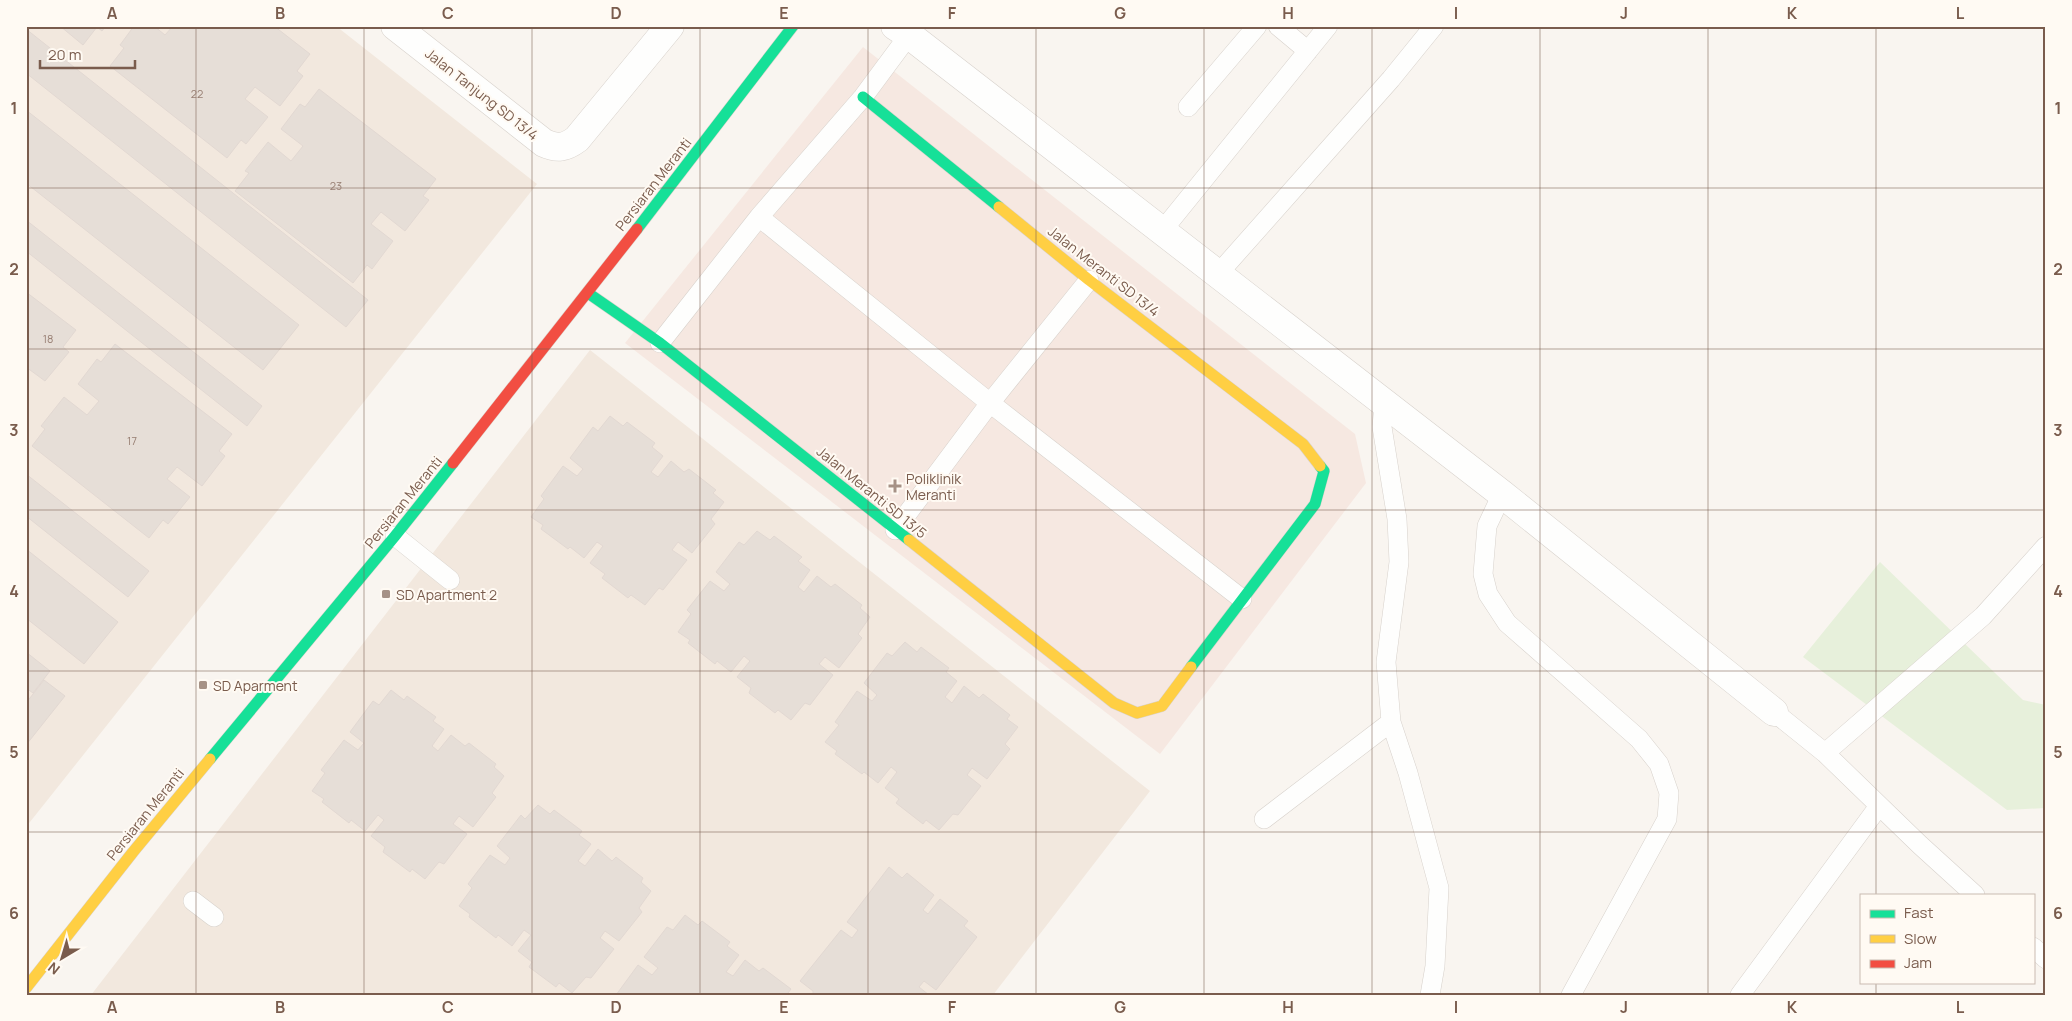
<svg xmlns="http://www.w3.org/2000/svg" width="2072" height="1021" font-family="Manrope,sans-serif">
  <rect width="100%" height="100%" fill="#f9f5f0"/>
  <path fill="#f2e8de" d="M 26,26 L 336,26 L 537,184 L 26,827 Z
    M 590,350 L 1150,791 L 993,995 L 91,995 Z"/>
  <path fill="#f6e8e1" d="M 863,47 L 1355,434 L 1366,483 L 1160,754 L 625,343 Z"/>
  <path fill="#e7f0db" d="M 1880,562 L 2023,700 L 2046,705 L 2046,808 L 2007,810 L 1803,657 Z"/>
  <path fill="#e6ded7" stroke="#e2d8d2" d="M 60,26 L 106,26 L 102,31 L 97,27 L 83,45 Z
    M 134,26 L 154,26 L 165,35 L 173,26 L 274,26 L 310,54 L 297,71 L 303,76 L 280,106 L 255,87 L 245,99 L 268,117 L 246,144 L 241,140 L 227,158 L 110,66 L 124,48 L 120,45 Z
    M 26,29 L 368,300 L 346,327 L 26,73 Z
    M 319,89 L 436,179 L 423,196 L 429,200 L 405,231 L 381,212 L 371,224 L 393,241 L 372,269 L 367,265 L 353,283 L 235,191 L 249,173 L 245,171 L 268,142 L 291,161 L 303,146 L 281,129 L 300,104 L 305,107 Z
    M 26,110 L 299,325 L 263,370 L 26,183 Z
    M 26,220 L 262,406 L 247,426 L 26,251 Z
    M 26,292 L 76,330 L 63,347 L 69,352 L 45,381 L 26,367 Z
    M 115,344 L 232,434 L 219,451 L 225,456 L 202,486 L 177,467 L 167,479 L 190,497 L 168,524 L 163,520 L 149,538 L 32,446 L 45,429 L 41,426 L 64,397 L 87,415 L 99,401 L 78,384 L 97,359 L 101,362 Z
    M 610,416 L 623,426 L 627,422 L 655,443 L 652,447 L 663,456 L 651,472 L 658,477 L 671,461 L 684,472 L 689,469 L 716,490 L 713,493 L 724,502 L 711,519 L 715,524 L 692,553 L 678,542 L 672,550 L 687,560 L 663,590 L 659,588 L 645,605 L 631,595 L 628,598 L 602,578 L 605,574 L 590,563 L 603,546 L 597,542 L 584,558 L 570,547 L 568,549 L 541,529 L 543,525 L 531,517 L 544,499 L 541,496 L 563,466 L 577,476 L 583,469 L 570,458 L 593,427 L 598,431 Z
    M 26,474 L 149,571 L 128,597 L 26,516 Z
    M 757,531 L 770,540 L 774,536 L 802,557 L 798,561 L 810,570 L 798,587 L 804,592 L 817,576 L 831,587 L 835,584 L 862,605 L 860,608 L 870,617 L 858,634 L 862,638 L 839,668 L 825,657 L 819,664 L 833,675 L 810,705 L 805,703 L 791,720 L 778,710 L 775,713 L 749,693 L 751,688 L 737,677 L 750,661 L 744,656 L 731,672 L 717,661 L 715,664 L 688,643 L 690,640 L 678,632 L 691,614 L 687,610 L 710,581 L 724,591 L 730,584 L 716,572 L 739,542 L 744,545 Z
    M 26,549 L 118,622 L 84,664 L 26,618 Z
    M 905,642 L 917,652 L 921,647 L 949,668 L 946,672 L 957,681 L 945,697 L 952,703 L 964,686 L 979,698 L 983,694 L 1010,715 L 1007,719 L 1018,727 L 1005,744 L 1010,749 L 987,779 L 972,768 L 967,775 L 981,786 L 958,815 L 953,814 L 939,830 L 926,820 L 923,824 L 896,803 L 899,799 L 885,788 L 897,772 L 891,767 L 878,783 L 864,772 L 862,774 L 835,754 L 837,751 L 825,742 L 839,725 L 835,722 L 857,691 L 872,701 L 877,695 L 864,683 L 887,653 L 892,656 Z
    M 26,652 L 50,671 L 33,693 L 26,688 Z
    M 44,680 L 65,696 L 26,745 L 26,703 Z
    M 391,690 L 404,700 L 407,696 L 436,717 L 433,721 L 444,729 L 432,746 L 438,751 L 451,735 L 465,746 L 469,743 L 496,764 L 494,767 L 504,776 L 492,793 L 496,797 L 473,827 L 459,816 L 453,824 L 467,834 L 444,864 L 439,862 L 425,879 L 412,869 L 410,872 L 383,852 L 385,847 L 371,836 L 384,820 L 378,815 L 365,831 L 351,820 L 349,823 L 322,802 L 324,799 L 312,791 L 325,773 L 321,770 L 344,740 L 358,750 L 364,743 L 350,732 L 373,701 L 379,705 Z
    M 538,805 L 550,814 L 554,810 L 582,831 L 579,835 L 591,844 L 578,861 L 585,866 L 598,849 L 612,861 L 616,857 L 643,878 L 641,882 L 651,891 L 639,908 L 642,912 L 619,941 L 605,931 L 600,938 L 614,949 L 591,978 L 586,977 L 572,993 L 559,983 L 556,987 L 529,967 L 532,962 L 518,951 L 531,935 L 524,930 L 512,946 L 498,935 L 496,938 L 469,917 L 470,914 L 459,906 L 472,888 L 468,884 L 490,855 L 505,865 L 510,858 L 497,846 L 521,815 L 525,819 Z
    M 889,867 L 902,878 L 907,873 L 934,895 L 923,910 L 928,914 L 940,899 L 968,921 L 964,926 L 977,937 L 936,990 L 924,981 L 919,987 L 929,995 L 813,995 L 813,991 L 800,981 L 841,930 L 852,938 L 858,930 L 847,922 Z
    M 685,915 L 698,925 L 702,921 L 730,942 L 727,946 L 739,955 L 726,972 L 733,976 L 745,960 L 759,971 L 763,968 L 791,989 L 788,993 L 791,995 L 616,995 L 638,965 L 652,975 L 658,968 L 644,957 L 667,927 L 673,930 Z"/>
  <g fill="none" stroke-linecap="round" stroke-linejoin="round">
    <defs>
      <path id="lane" d="M 1278,26 L 1308,51
        M 1188,107 L 1257,26
        M 759,217 L 990,403 L 1242,599
        M 1162,231 L 1328,26
        M 1218,274 L 1391,79 L 1434,26
        M 660,343 L 759,217 L 863,97 L 909,35
        M 1384,402 L 1382,427 L 1397,519 L 1399,562 L 1386,662 L 1391,722 L 1408,773 L 1439,888 L 1435,966 L 1430,995
        M 1502,494 L 1487,526 L 1483,574 L 1488,594 L 1507,623 L 1639,739 L 1659,764 L 1669,793 L 1667,819 L 1571,995
        M 895,530 L 990,403 L 1089,280
        M 395,536 L 450,580
        M 1774,712 L 1825,753 L 1920,845 L 1975,895
        M 1825,753 L 1983,616 L 2046,546
        M 1264,819 L 1391,722
        M 193,901 L 214,917
        M 2033,947 L 2046,959
        M 1740,995 L 1879,806"/>
      <path id="street" d="M 395,26 L 544,143 C 557,149 565,148 577,139 L 670,26
        M 895,26 L 909,35 L 1502,494 L 1774,712"/>
      <path id="fast" d="M 863,97 L 999,207
        M 637,229 L 793,26
        M 588,293 L 660,343 L 909,540
        M 1191,667 L 1315,504 L 1324,471 L 1320,466
        M 210,759 L 395,536 L 453,463"/>
      <path id="slow" d="M 999,207 L 1089,280 L 1303,444 L 1320,466
        M 909,540 L 1114,703 L 1137,713 L 1162,706 L 1191,667
        M 26,988 L 133,852 L 210,759"/>
      <path id="jam" d="M 453,463 L 637,229"/>
    </defs>
    <use href="#lane" stroke="#d7d1cb" stroke-width="20"/>
    <use href="#street" stroke="#d7d1cb" stroke-width="29"/>
    <use href="#fast" stroke="#d9d2cb" stroke-width="12"/>
    <use href="#slow" stroke="#d9d2cb" stroke-width="12"/>
    <use href="#jam" stroke="#d9d2cb" stroke-width="12"/>
    <use href="#lane" stroke="#fefefd" stroke-width="19"/>
    <use href="#street" stroke="#fefefd" stroke-width="28"/>
    <use href="#fast" stroke="#16e098" stroke-width="11"/>
    <use href="#slow" stroke="#ffcf43" stroke-width="11"/>
    <use href="#jam" stroke="#f24e42" stroke-width="11"/>
  </g>
  <path fill="none" stroke="#7a5c4d" stroke-width="1" stroke-opacity="0.55" d="M 196,26 L 196,995M 364,26 L 364,995M 532,26 L 532,995M 700,26 L 700,995M 868,26 L 868,995M 1036,26 L 1036,995M 1204,26 L 1204,995M 1372,26 L 1372,995M 1540,26 L 1540,995M 1708,26 L 1708,995M 1876,26 L 1876,895M 26,188 L 2046,188M 26,349 L 2046,349M 26,510 L 2046,510M 26,671 L 2046,671M 26,832 L 2046,832M 1876,982 L 1876,995"/>
  <g fill="#a69286" stroke="#fffaf3" stroke-width="2">
    <path d="M892.5 478.5h5v5h5v5h-5v5h-5v-5h-5v-5h5z"/>
    <rect x="381" y="589" width="10" height="10" rx="2.5"/>
    <rect x="198" y="680" width="10" height="10" rx="2.5"/>
  </g>
  <g text-anchor="middle" dominant-baseline="central" stroke-width="4" stroke-linejoin="round" paint-order="stroke">
    <g font-size="11" fill="#977e72">
      <text x="197" y="93">22</text>
      <text x="336" y="185">23</text>
      <text x="48" y="338">18</text>
      <text x="132" y="440">17</text>
    </g>
    <g font-size="14" fill="#7a5c4d" stroke="#fffaf3">
      <text transform="translate(482 94) rotate(38)">Jalan Tanjung SD 13/4</text>
      <text transform="translate(653 184) rotate(-52)">Persiaran Meranti</text>
      <text transform="translate(1104 271) rotate(38)">Jalan Meranti SD 13/4</text>
      <text transform="translate(872 492) rotate(39)">Jalan Meranti SD 13/5</text>
      <text transform="translate(403 502) rotate(-51)">Persiaran Meranti</text>
      <text transform="translate(145 814) rotate(-51)">Persiaran Meranti</text>
    </g>
    <g font-size="14" fill="#7a5c4d" stroke="#fffaf3" text-anchor="start">
      <text x="906" y="478">Poliklinik<tspan x="906" dy="16">Meranti</tspan></text>
      <text x="396" y="594">SD Apartment 2</text>
      <text x="213" y="685">SD Aparment</text>
    </g>
  </g>
  <rect width="2072" height="1021" fill="none" stroke="#fffaf3" stroke-width="55"/>
  <rect x="1860" y="894" width="175" height="90" fill="#fffaf3" stroke="#cabbb1"/>
  <rect x="1870" y="910" width="25" height="8" fill="#16e098" stroke="#cabbb1"/>
  <text x="1904" y="918" font-size="15" fill="#7a5c4d">Fast</text>
  <rect x="1870" y="935" width="25" height="8" fill="#ffcf43" stroke="#cabbb1"/>
  <text x="1904" y="944" font-size="15" fill="#7a5c4d">Slow</text>
  <rect x="1870" y="960" width="25" height="8" fill="#f24e42" stroke="#cabbb1"/>
  <text x="1904" y="968" font-size="15" fill="#7a5c4d">Jam</text>
  <g transform="translate(62 958) rotate(218)" stroke="#fffaf3" stroke-width="4" paint-order="stroke">
  <path d="M0-4L9 19L0 12L-9 19Z" fill="#7a5c4d"/>
  <text y="-8" font-size="14" font-weight="bold" text-anchor="middle" fill="#7a5c4d">N</text>
  </g>
  <path d="M40 60v8h95v-8" fill="none" stroke="#7a5c4d" stroke-width="2.5"/>
  <text x="48" y="60" font-size="15" fill="#7a5c4d" stroke="#fffaf3" stroke-width="4" paint-order="stroke">20 m</text>
  <rect x="28" y="28" width="2016" height="966" fill="none" stroke="#7a5c4d" stroke-width="2"/>
  <g font-size="16" text-anchor="middle" font-weight="bold" fill="#7a5c4d">
    <text x="112" y="19">A</text>
    <text x="280" y="19">B</text>
    <text x="448" y="19">C</text>
    <text x="616" y="19">D</text>
    <text x="784" y="19">E</text>
    <text x="952" y="19">F</text>
    <text x="1120" y="19">G</text>
    <text x="1288" y="19">H</text>
    <text x="1456" y="19">I</text>
    <text x="1624" y="19">J</text>
    <text x="1792" y="19">K</text>
    <text x="1960" y="19">L</text>
    <text x="14" y="114">1</text>
    <text x="2058" y="114">1</text>
    <text x="14" y="275">2</text>
    <text x="2058" y="275">2</text>
    <text x="14" y="436">3</text>
    <text x="2058" y="436">3</text>
    <text x="14" y="597">4</text>
    <text x="2058" y="597">4</text>
    <text x="14" y="758">5</text>
    <text x="2058" y="758">5</text>
    <text x="14" y="919">6</text>
    <text x="2058" y="919">6</text>
    <text x="112" y="1013">A</text>
    <text x="280" y="1013">B</text>
    <text x="448" y="1013">C</text>
    <text x="616" y="1013">D</text>
    <text x="784" y="1013">E</text>
    <text x="952" y="1013">F</text>
    <text x="1120" y="1013">G</text>
    <text x="1288" y="1013">H</text>
    <text x="1456" y="1013">I</text>
    <text x="1624" y="1013">J</text>
    <text x="1792" y="1013">K</text>
    <text x="1960" y="1013">L</text>
  </g>
</svg>
